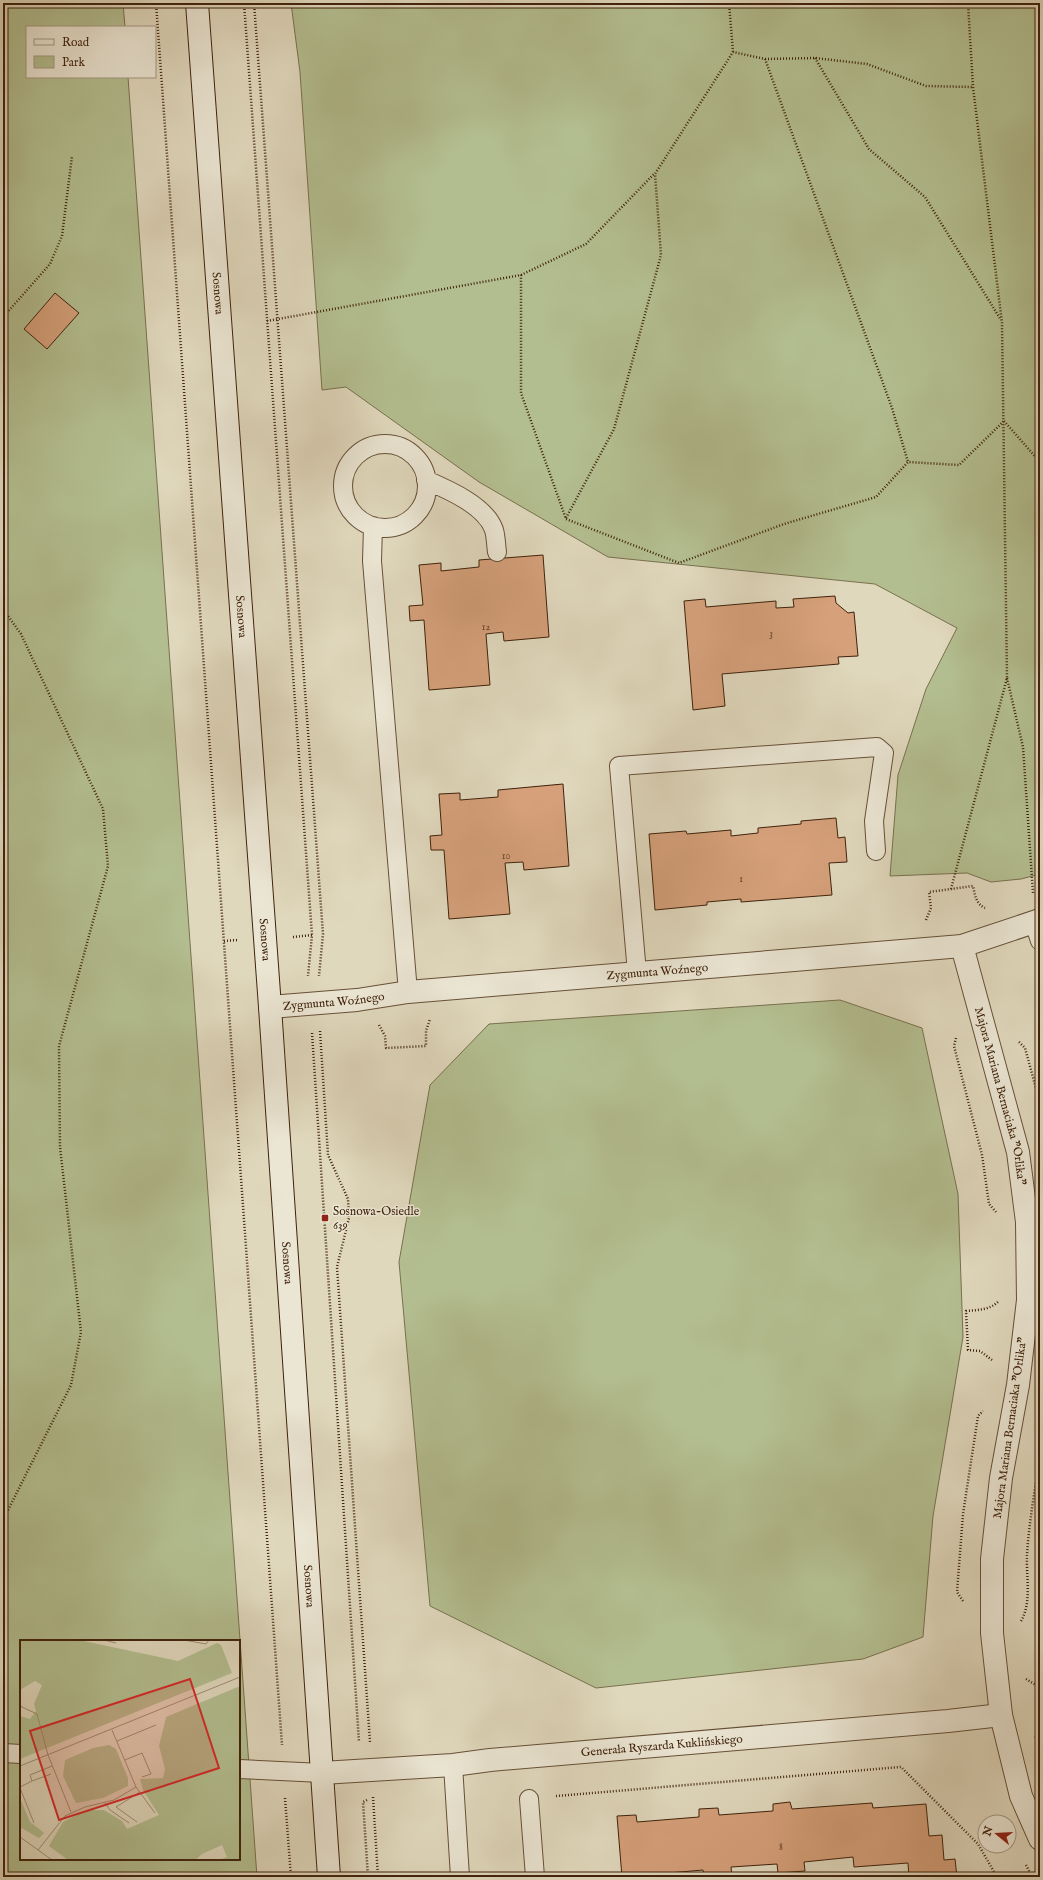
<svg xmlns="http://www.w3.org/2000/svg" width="1043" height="1880" font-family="'IM FELL English',serif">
  <rect width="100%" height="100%" fill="#e0d8bd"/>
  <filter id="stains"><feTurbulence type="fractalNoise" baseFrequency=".005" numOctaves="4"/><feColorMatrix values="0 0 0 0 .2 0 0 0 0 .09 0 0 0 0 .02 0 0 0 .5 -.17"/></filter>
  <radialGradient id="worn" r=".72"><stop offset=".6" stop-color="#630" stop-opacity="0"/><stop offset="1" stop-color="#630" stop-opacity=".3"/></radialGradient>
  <path fill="#b3be90" stroke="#79704e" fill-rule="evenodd" d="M 3,3 L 123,3 L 125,27 L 27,27 L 27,77 L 128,77 L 257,1877 L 3,1877 ZM 21,1641 L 239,1641 L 239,1859 L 21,1859 Z
    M 291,3 L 1040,3 L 1040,874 L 1021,879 L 991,882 L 967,873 L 890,876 L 898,775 L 926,689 L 957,628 L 875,584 L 608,557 L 479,482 L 346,387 L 322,390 L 300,72 Z
    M 840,1000 L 922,1028 L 958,1194 L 963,1337 L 933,1516 L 923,1637 L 863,1659 L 596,1688 L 430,1606 L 399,1262 L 430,1085 L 489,1024 Z"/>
  <path fill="#d5a07a" stroke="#3f220b" d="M 55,293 L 79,313 L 47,349 L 24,329 Z
    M 543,555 L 549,637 L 504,641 L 503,632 L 486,634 L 490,685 L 429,690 L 424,620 L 410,621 L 409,606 L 423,605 L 419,565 L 441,563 L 441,571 L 479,567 L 479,560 Z
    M 835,596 L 836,603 L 848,613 L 854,612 L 858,656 L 838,657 L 839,664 L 722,674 L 725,706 L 693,710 L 684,601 L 705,599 L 706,607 L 776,601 L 776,608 L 794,607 L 793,599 Z
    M 563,784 L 569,866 L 524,870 L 523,862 L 505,863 L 510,914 L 449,919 L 444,850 L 431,850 L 430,836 L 442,835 L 439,794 L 460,793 L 460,800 L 498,797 L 498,790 Z
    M 836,818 L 838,838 L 845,837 L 847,862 L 829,863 L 832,895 L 741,902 L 741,899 L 707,902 L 707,905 L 655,910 L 649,834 L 686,831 L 687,834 L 731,830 L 731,836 L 758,833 L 758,828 L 801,824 L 801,821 Z
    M 790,1802 L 792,1809 L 872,1803 L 873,1808 L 926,1804 L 929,1836 L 942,1835 L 944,1860 L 955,1859 L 957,1877 L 909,1877 L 908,1863 L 854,1867 L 853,1857 L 804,1862 L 805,1871 L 778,1873 L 777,1864 L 731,1867 L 732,1877 L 704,1877 L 703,1870 L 669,1873 L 669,1877 L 622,1877 L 617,1816 L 636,1815 L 637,1822 L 699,1817 L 699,1809 L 718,1808 L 719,1815 L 773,1811 L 773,1804 Z"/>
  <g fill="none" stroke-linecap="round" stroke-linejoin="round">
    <defs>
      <path id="lane" d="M343 486a42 42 0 1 1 84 0a42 42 0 1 1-84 0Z
        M 426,480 C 449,490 486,506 494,530 C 496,537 496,545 497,552
        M 373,526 L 372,561 L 408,992
        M 1034,922 L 1040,941
        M 637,973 L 619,766 L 877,747 L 884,753 L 874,821 L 876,851
        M 3,1753 L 21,1754
        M 453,1765 L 460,1877
        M 239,1769 L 322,1773
        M 529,1799 L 535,1877"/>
      <g id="street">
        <path id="s1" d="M 962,946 L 1018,1152 L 1027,1222 L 1028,1300 L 1018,1385 L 1001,1478 L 992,1559 L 992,1633 L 1001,1715 L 1021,1796 L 1040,1839"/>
        <path id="s2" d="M 270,1007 L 357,1000 L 408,992 L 962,946 L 1040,920"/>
        <path id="s3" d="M 322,1773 L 453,1765 L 490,1760 L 948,1721 L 1001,1715"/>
      </g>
      <g id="secondary">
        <path id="s4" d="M 197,3 L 270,1007 L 329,1877"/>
      </g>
    </defs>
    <use href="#lane" stroke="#675038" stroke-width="20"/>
    <use href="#street" stroke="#675038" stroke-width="24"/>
    <use href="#secondary" stroke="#3f220b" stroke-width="24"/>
    <path stroke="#3f220b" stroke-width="2.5" stroke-dasharray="1 2" stroke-linecap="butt" d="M 156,3 L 282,1745
      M 244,3 L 312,935 L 308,976
      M 254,3 L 323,934 L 319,976
      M 729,3 L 733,52
      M 815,58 L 869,149 L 925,197 L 1001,320
      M 765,59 L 815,58 L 867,64 L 926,86 L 973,87
      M 521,275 L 586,244 L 654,174
      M 3,321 L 5,315 L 50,264 L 62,236 L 72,156
      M 267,321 L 521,275 L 521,393 L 566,519 L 679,563 L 784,524 L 876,497 L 908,462 L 959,465 L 1004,421
      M 1004,421 L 1040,462
      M 566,518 L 614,429 L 661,255 L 655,174 L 733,52 L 765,59 L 892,408 L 908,462
      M 3,609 L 21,634 L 103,809 L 108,866 L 59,1046 L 60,1147 L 81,1332 L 71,1385 L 3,1520
      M 1007,678 L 1023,747 L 1033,893
      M 951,889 L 1007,678 L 1002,323 L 973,87 L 968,3
      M 926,920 L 931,908 L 929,892 L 973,886 C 975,895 976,904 985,908
      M 293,937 L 312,935
      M 224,941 L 238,940
      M 379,1025 L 385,1036 L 386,1048 L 426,1046 L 426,1031 L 430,1019
      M 320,1031 L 328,1155 L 348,1199 L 349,1218 L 337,1267 L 370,1742
      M 312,1033 L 359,1742
      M 956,1038 L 954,1046 L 982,1155 L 989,1204 L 996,1212
      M 1019,1042 L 1025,1048 L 1040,1103
      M 992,1360 L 980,1351 L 968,1350 L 966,1311 C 978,1310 990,1310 999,1301
      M 1037,1442 L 1040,1449
      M 963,1601 L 957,1592 L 963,1514 L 978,1416 L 983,1411
      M 1021,1621 C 1032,1603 1026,1575 1027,1555 C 1029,1522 1035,1489 1040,1457
      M 1026,1679 L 1036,1685 L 1040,1685
      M 1035,1738 L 1040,1733
      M 556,1796 L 901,1767 L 978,1844 L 997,1877
      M 373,1797 L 378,1877
      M 285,1798 L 291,1877
      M 367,1800 L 363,1802 L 368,1877
      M 1026,1865 L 1032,1877"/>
    <use href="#lane" stroke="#ebe6d4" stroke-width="18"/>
    <use href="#street" stroke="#ebe6d4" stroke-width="22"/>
    <use href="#secondary" stroke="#ebe6d4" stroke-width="22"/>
  </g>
  <rect fill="#8f2418" stroke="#ebe6d4" stroke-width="1.5" x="321" y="1214" width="8" height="8" rx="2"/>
  <g text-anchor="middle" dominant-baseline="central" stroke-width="3" stroke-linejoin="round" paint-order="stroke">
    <g font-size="10" fill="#644227">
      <text x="486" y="627">12</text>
      <text x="771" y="634">3</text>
      <text x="506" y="856">10</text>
      <text x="741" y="879">1</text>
      <text x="781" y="1847">8</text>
    </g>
    <g font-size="12" fill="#3f220b" stroke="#ebe6d4">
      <text stroke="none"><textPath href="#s4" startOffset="291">Sosnowa</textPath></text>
      <text stroke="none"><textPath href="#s4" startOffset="615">Sosnowa</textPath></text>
      <text stroke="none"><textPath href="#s4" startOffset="939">Sosnowa</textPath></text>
      <text stroke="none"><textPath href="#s2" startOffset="389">Zygmunta Woźnego</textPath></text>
      <text stroke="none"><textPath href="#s2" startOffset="64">Zygmunta Woźnego</textPath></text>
      <text stroke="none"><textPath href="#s1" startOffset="155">Majora Mariana Bernaciaka "Orlika"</textPath></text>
      <text stroke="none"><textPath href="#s4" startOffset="1263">Sosnowa</textPath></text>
      <text transform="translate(1010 1428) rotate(-82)">Majora Mariana Bernaciaka "Orlika"</text>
      <text stroke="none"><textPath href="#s4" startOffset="1587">Sosnowa</textPath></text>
      <text stroke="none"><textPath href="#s3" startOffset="341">Generała Ryszarda Kuklińskiego</textPath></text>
    </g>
    <g font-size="12" fill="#3f220b" stroke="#ebe6d4" text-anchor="start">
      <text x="333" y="1211">Sosnowa-Osiedle<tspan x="333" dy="14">639</tspan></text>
    </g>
  </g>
  <g transform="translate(20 1640)">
    <rect width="220" height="220" fill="#e0d8bd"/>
    <path d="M 0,0 L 59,0 L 158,21 L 197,3 L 201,5 L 212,33 L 0,119 L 0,76 L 10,79 L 16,71 L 14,64 L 22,45 L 15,41 L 0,50 ZM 220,46 L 220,220 L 199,220 L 207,217 L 202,205 L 182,214 L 175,220 L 48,220 L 29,206 L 43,182 L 67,170 L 84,170 L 102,181 L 107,189 L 139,175 L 123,150 L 120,139 L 143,138 L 145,129 L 139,106 L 146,77 ZM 89,105 L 96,109 L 108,138 L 108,146 L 83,158 L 56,163 L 43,136 L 45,120 L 73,108 ZM 0,158 L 10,182 L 24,193 L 19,198 L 0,187 Z" fill="#b3be90"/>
    <path fill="none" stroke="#a08f76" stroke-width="1" d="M 84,0 L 96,3M 164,0 L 186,4 L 189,0M 0,66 L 17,74 L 28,115 L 51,172M 92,90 L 116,147 L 135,173M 97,101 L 136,85M 105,120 L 122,113 L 131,134 L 122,137M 0,126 L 220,37M 12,141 L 31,134M 0,147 L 12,141 L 10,135 L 32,126M 0,148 L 14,183M 85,163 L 90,170 L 109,183M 117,182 L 96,167 L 120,152M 0,197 L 32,220M 18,210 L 45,176 L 65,167 L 94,160 L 116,147"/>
    <path fill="#d62828" fill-opacity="0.15" stroke="#d62828" stroke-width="2" d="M 170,39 L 199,128 L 39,180 L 10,91 Z"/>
    <rect width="220" height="220" fill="none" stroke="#3f220b" stroke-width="2"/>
  </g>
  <rect width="1043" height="1880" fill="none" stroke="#e0d8bd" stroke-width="16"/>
  <rect x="4" y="4" width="1035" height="1872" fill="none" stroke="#3f220b" stroke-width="2"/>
  <rect x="8" y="8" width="1027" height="1864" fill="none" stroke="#3f220b"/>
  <rect x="26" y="26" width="130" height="52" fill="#ebe6d4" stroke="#a69884"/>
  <rect x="34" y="39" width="20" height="6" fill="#ebe6d4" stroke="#a69884"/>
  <text x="62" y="46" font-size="12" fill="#3f220b">Road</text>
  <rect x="34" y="56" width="20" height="12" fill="#b3be90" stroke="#a69884"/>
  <text x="62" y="66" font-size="12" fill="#3f220b">Park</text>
  <g transform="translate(997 1834) rotate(288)"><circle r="19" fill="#ebe6d4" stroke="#a69884"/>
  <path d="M0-3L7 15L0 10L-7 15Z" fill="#8f2418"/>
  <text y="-6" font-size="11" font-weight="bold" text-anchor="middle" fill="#3f220b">N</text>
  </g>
  <rect width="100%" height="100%" filter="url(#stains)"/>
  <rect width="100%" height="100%" fill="url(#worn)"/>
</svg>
